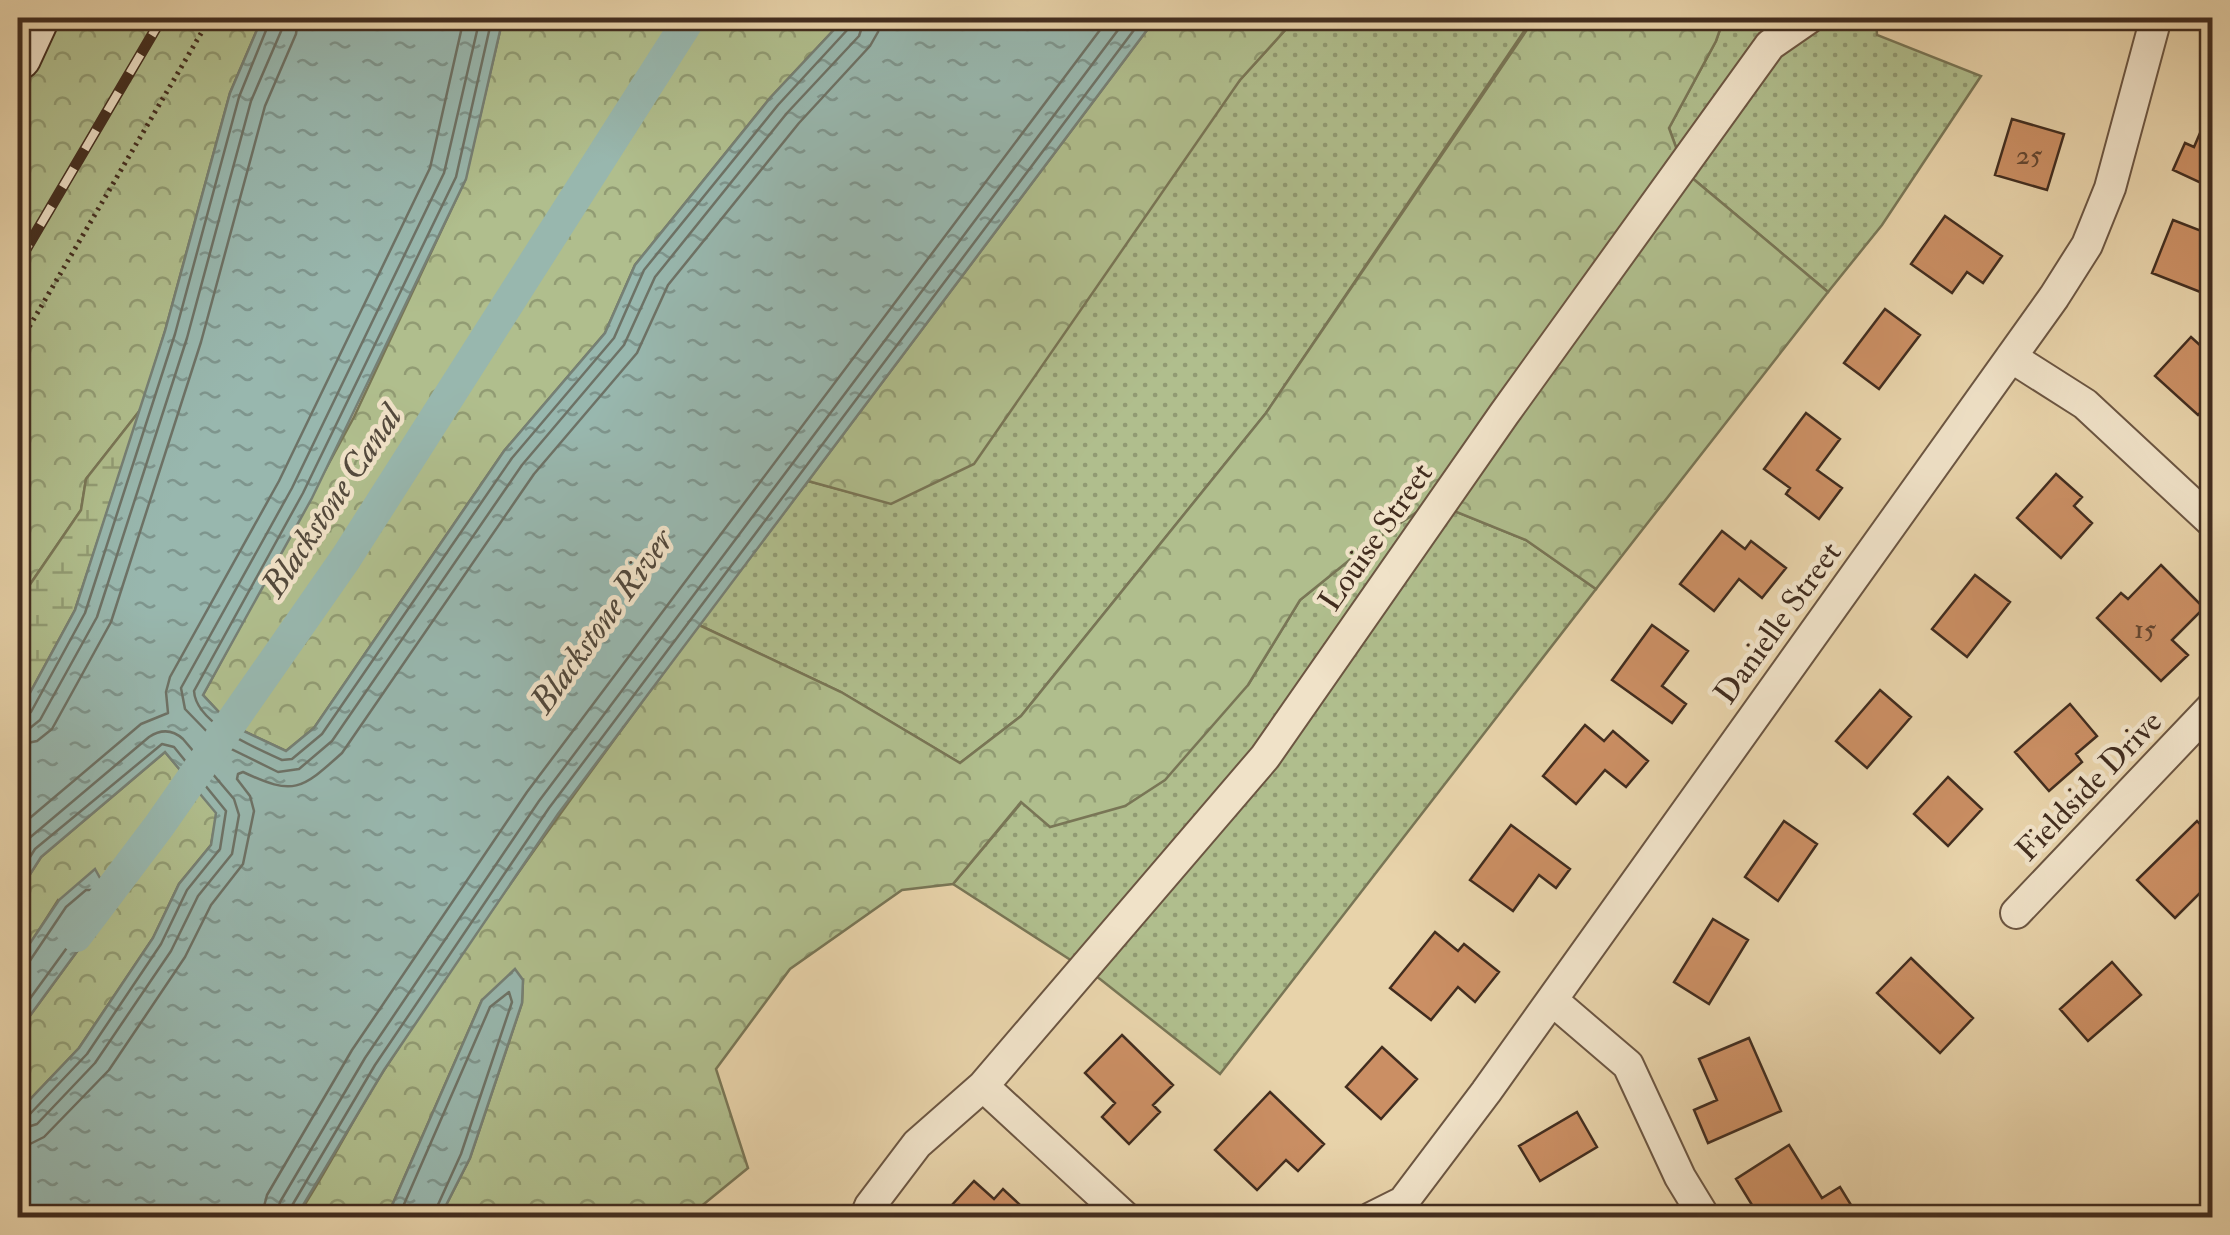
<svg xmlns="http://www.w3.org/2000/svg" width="2230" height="1235" font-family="'IM FELL Double Pica',serif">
  <defs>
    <pattern id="grass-dots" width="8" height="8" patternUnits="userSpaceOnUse" patternTransform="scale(2.5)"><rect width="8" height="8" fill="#b0be8d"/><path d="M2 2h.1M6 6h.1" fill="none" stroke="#919b73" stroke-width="1.8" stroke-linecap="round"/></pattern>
    <pattern id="forest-crowns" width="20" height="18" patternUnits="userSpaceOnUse" patternTransform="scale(2.5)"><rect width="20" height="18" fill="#b0be8d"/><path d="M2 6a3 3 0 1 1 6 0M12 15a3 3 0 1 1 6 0" fill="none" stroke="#919b73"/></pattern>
    <pattern id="wetland-marsh" width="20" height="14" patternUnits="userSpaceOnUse" patternTransform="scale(2.5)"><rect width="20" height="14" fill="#b0be8d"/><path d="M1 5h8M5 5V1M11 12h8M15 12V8" fill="none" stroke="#919b73"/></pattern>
    <pattern id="water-ripples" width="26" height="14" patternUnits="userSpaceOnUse" patternTransform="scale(2.5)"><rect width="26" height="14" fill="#98b7ae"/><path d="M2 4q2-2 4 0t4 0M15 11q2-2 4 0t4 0" fill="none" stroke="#7e958d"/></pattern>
  </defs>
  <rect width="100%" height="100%" fill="#e8d3aa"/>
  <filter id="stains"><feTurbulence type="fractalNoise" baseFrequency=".002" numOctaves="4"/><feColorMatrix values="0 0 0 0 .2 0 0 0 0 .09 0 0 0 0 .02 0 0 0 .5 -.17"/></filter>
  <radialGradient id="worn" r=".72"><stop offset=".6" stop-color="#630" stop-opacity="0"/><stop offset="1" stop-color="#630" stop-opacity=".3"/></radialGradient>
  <path fill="url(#grass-dots)" stroke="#797656" stroke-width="2.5" d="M 1296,18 L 1533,18 L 1266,413 L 1021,716 L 960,763 L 841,692 L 699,625 L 808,481 L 891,503 L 1240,80 Z
    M 1724,18 L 1876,18 L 1877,35 L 1981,76 L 1882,225 L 1828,292 L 1685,172 L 1669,128 L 1716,41 Z
    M 1432,502 L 1526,540 L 1596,589 L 1220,1074 L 1100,979 L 953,884 L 1022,802 L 1248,685 L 1300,600 L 1373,541 Z"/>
  <path fill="url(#forest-crowns)" stroke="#797656" stroke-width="2.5" d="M 18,18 L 262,18 L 230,93 L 165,331 L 141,409 L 86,479 L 81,510 L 18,602 Z
    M 503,18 L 845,18 L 770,98 L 635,265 L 605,333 L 504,451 L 314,728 L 286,751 L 231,725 L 203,695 L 354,417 L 465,180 Z
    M 1156,18 L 1296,18 L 1240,80 L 974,464 L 891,504 L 808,481 Z
    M 1535,18 L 1724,18 L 1716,41 L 1669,128 L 1685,172 L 1828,292 L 1596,589 L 1526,540 L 1432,502 L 1373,541 L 1300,600 L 1248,685 L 1165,780 L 1125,806 L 1050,827 L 1021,802 L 953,884 L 902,890 L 790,969 L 716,1069 L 748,1168 L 688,1217 L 440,1217 L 470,1158 L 522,1003 L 523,980 L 482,1000 L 387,1217 L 296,1218 C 329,1169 354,1116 386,1067 C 485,915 591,770 699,625 L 841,692 L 960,763 L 1021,716 L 1266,413 Z
    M 165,752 L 217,813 L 211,845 L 179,884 L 153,938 L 79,1048 L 18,1112 L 18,1032 L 100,920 L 58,900 L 18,963 L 18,893 L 41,857 Z"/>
  <path fill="url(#wetland-marsh)" stroke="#797656" stroke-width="2.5" d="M 141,409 L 75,610 L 18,715 L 18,602 L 81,510 L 86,479 Z"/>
  <path fill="url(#water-ripples)" stroke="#768075" stroke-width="2.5" d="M 262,18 L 503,18 L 466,179 L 312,498 L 203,695 L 231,725 L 286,751 L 314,728 L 504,451 L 605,333 L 635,265 L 770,98 L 845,18 L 1156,18 L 558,814 L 384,1070 L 296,1217 L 18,1217 L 18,1112 L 79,1048 L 153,938 L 179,884 L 211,845 L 216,813 L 165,752 L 41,857 L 18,893 L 18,715 L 75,610 L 165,331 L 230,93 Z
    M 95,869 L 105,887 L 100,920 L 18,1032 L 18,961 L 59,900 Z
    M 515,969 L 523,980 L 522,1003 L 470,1158 L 440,1217 L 387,1217 L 482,1000 Z"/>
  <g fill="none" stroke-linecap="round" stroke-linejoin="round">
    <path stroke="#6d7266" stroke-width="2.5" d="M 480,18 L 444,173 L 292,488 L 181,688 L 185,709 L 217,742 L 278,772 L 299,769 L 332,741 L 522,465 L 624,345 L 655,277 L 787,113 L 859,36 L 865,18
      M 492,18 L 456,177 L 303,493 L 194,691 C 196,724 256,748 282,760 L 292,759 L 322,734 L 512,458 L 614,338 L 644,270 L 778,105 L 849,28 L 852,18
      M 18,717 L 31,712 L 85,613 L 175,334 L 239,97 L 271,18
      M 18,730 L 30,728 L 40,720 L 97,617 L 187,338 L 251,101 L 282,29 L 283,18
      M 18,745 L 37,741 L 52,729 L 111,622 L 201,342 L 265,106 L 296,34 L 298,18
      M 18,828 L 141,724 L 168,713 L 166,692 L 170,677 L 279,481 L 430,168 L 464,18
      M 18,854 L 27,840 L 149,737 C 161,729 172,729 183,739 L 234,799 L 239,815 L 232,854 L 198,896 L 171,951 L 95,1063 L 37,1124 L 18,1130
      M 18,876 L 35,849 L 162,744 L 174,747 L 226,811 L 220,849 L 187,890 L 161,944 L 87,1054 L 29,1115 L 18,1118
      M 18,966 L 29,962 L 66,907 L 86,890 L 92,890 L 90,916 L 18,1015
      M 18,1145 L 30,1144 L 44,1137 L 109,1070 L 185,957 L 211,905 L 243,864 L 254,811 L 250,796 L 237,779 L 238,774 L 243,772 C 294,796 301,790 342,753 L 534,474 L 637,353 L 668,285 L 799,123 L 870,46 L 878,32 L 880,18
      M 261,1218 L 267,1195 L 352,1050 L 527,792 L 1109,18
      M 276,1218 L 280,1202 L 365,1058 L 539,801 L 1127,18
      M 289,1218 L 290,1209 L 375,1065 L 549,808 L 1143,18
      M 398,1218 L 490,1007 L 509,992 L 512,1002 L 461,1154 L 432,1218"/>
    <path stroke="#98b7ae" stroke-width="32" d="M 76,936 L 159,826 L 346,558 L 690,18"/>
  </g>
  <path fill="#cb8f64" stroke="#422d1f" stroke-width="2.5" d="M 2212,105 L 2212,188 L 2173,170 L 2185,143 L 2194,147 Z
    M 2012,119 L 2064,134 L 2047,190 L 1995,175 Z
    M 1945,216 L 2002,256 L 1983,283 L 1967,272 L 1952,293 L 1911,264 Z
    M 2173,220 L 2212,235 L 2212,268 L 2203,293 L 2152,273 Z
    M 1885,309 L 1920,335 L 1879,389 L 1844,363 Z
    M 2191,337 L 2212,356 L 2212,399 L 2198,415 L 2155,376 Z
    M 1806,413 L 1840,439 L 1817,470 L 1842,488 L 1819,519 L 1786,494 L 1790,488 L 1764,469 Z
    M 2056,474 L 2082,497 L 2074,506 L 2092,523 L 2061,558 L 2017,518 Z
    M 1722,531 L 1745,549 L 1751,541 L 1786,568 L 1762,598 L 1739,579 L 1714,611 L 1680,584 Z
    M 2161,565 L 2204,608 L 2172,640 L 2188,655 L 2161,681 L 2097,618 L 2121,593 L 2128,599 Z
    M 1975,575 L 2010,602 L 1967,657 L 1932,629 Z
    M 1652,625 L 1688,651 L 1662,686 L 1686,704 L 1672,723 L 1612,680 Z
    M 1880,690 L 1911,717 L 1867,768 L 1836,741 Z
    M 2070,704 L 2097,736 L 2076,754 L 2082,762 L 2049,791 L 2015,752 Z
    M 1585,725 L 1604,741 L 1613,731 L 1648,761 L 1626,787 L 1605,770 L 1576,804 L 1543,776 Z
    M 1948,777 L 1982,809 L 1948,846 L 1914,814 Z
    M 1784,821 L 1817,844 L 1778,901 L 1745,877 Z
    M 2197,821 L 2212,837 L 2212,881 L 2175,918 L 2137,880 Z
    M 1511,825 L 1570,869 L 1556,888 L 1539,875 L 1513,911 L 1470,880 Z
    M 1713,919 L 1748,940 L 1709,1004 L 1674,982 Z
    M 1435,932 L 1458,951 L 1464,944 L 1499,972 L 1475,1002 L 1458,987 L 1431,1020 L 1390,988 Z
    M 1911,958 L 1973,1018 L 1940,1053 L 1877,993 Z
    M 2112,962 L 2141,995 L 2088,1041 L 2060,1009 Z
    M 1122,1035 L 1173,1085 L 1153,1105 L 1160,1112 L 1129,1144 L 1102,1117 L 1115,1103 L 1085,1073 Z
    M 1749,1038 L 1781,1111 L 1708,1143 L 1694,1110 L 1717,1100 L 1699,1059 Z
    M 1382,1047 L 1417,1079 L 1381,1119 L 1346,1087 Z
    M 1270,1092 L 1324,1144 L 1298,1171 L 1286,1160 L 1257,1190 L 1215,1150 Z
    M 1577,1112 L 1597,1147 L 1540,1181 L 1519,1146 Z
    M 1789,1145 L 1822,1198 L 1840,1187 L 1859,1218 L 1760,1218 L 1736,1179 Z
    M 974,1181 L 994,1199 L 1003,1189 L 1034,1218 L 940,1218 Z"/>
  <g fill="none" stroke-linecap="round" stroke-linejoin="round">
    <defs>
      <path id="street" d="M 2011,357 L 2085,404 L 2212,522
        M 2016,913 L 2212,707
        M 1552,1000 L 1628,1065 L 1680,1177 L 1705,1218
        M 983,1086 L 1126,1218
        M 865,1218 L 870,1206 L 917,1144 L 983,1086 L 1265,757 L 1504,414 L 1770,45 L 1809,18
        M 1371,1218 L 1403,1202 L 1486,1092 L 2054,297 L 2087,245 L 2110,188 L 2156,18"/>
      <path id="secondary" d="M 18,57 L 36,18"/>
    </defs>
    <use href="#street" stroke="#6c5642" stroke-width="34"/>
    <use href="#secondary" stroke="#422d1f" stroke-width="49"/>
    <path stroke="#422d1f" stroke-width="5" stroke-dasharray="2.5 5" stroke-linecap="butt" d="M 18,346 L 210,18"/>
    <use href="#street" stroke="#f0e2c8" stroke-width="30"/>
    <use href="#secondary" stroke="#f0e2c8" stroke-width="45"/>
    <defs>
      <path id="rail" d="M 18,263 L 162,18"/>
    </defs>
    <use href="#rail" stroke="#422d1f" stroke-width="11"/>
    <use href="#rail" stroke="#f0e2c8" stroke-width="8" stroke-dasharray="22" stroke-linecap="butt"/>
  </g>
  <g text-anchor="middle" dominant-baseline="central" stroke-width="9" stroke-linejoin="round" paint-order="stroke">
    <g font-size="28" fill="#644630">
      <text x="2029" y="155">25</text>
      <text x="2145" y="629">15</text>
    </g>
    <g font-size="32" fill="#422d1f" stroke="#f0e2c8">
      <text transform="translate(1376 537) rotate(-55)">Louise Street</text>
      <text transform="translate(1778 623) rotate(-54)">Danielle Street</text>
      <text transform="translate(2089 786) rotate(-46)">Fieldside Drive</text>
    </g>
    <g font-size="35" font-style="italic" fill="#53493c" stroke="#f0e2c8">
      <text transform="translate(332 501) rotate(-56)">Blackstone Canal</text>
      <text transform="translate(602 621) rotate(-54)">Blackstone River</text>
    </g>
  </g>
  <rect width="2230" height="1235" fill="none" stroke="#e8d3aa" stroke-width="60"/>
  <rect x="20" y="20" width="2190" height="1195" fill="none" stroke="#422d1f" stroke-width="5"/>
  <rect x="30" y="30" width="2170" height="1175" fill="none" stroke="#422d1f" stroke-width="2.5"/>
  <rect width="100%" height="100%" filter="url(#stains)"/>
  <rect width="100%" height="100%" fill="url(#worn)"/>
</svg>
